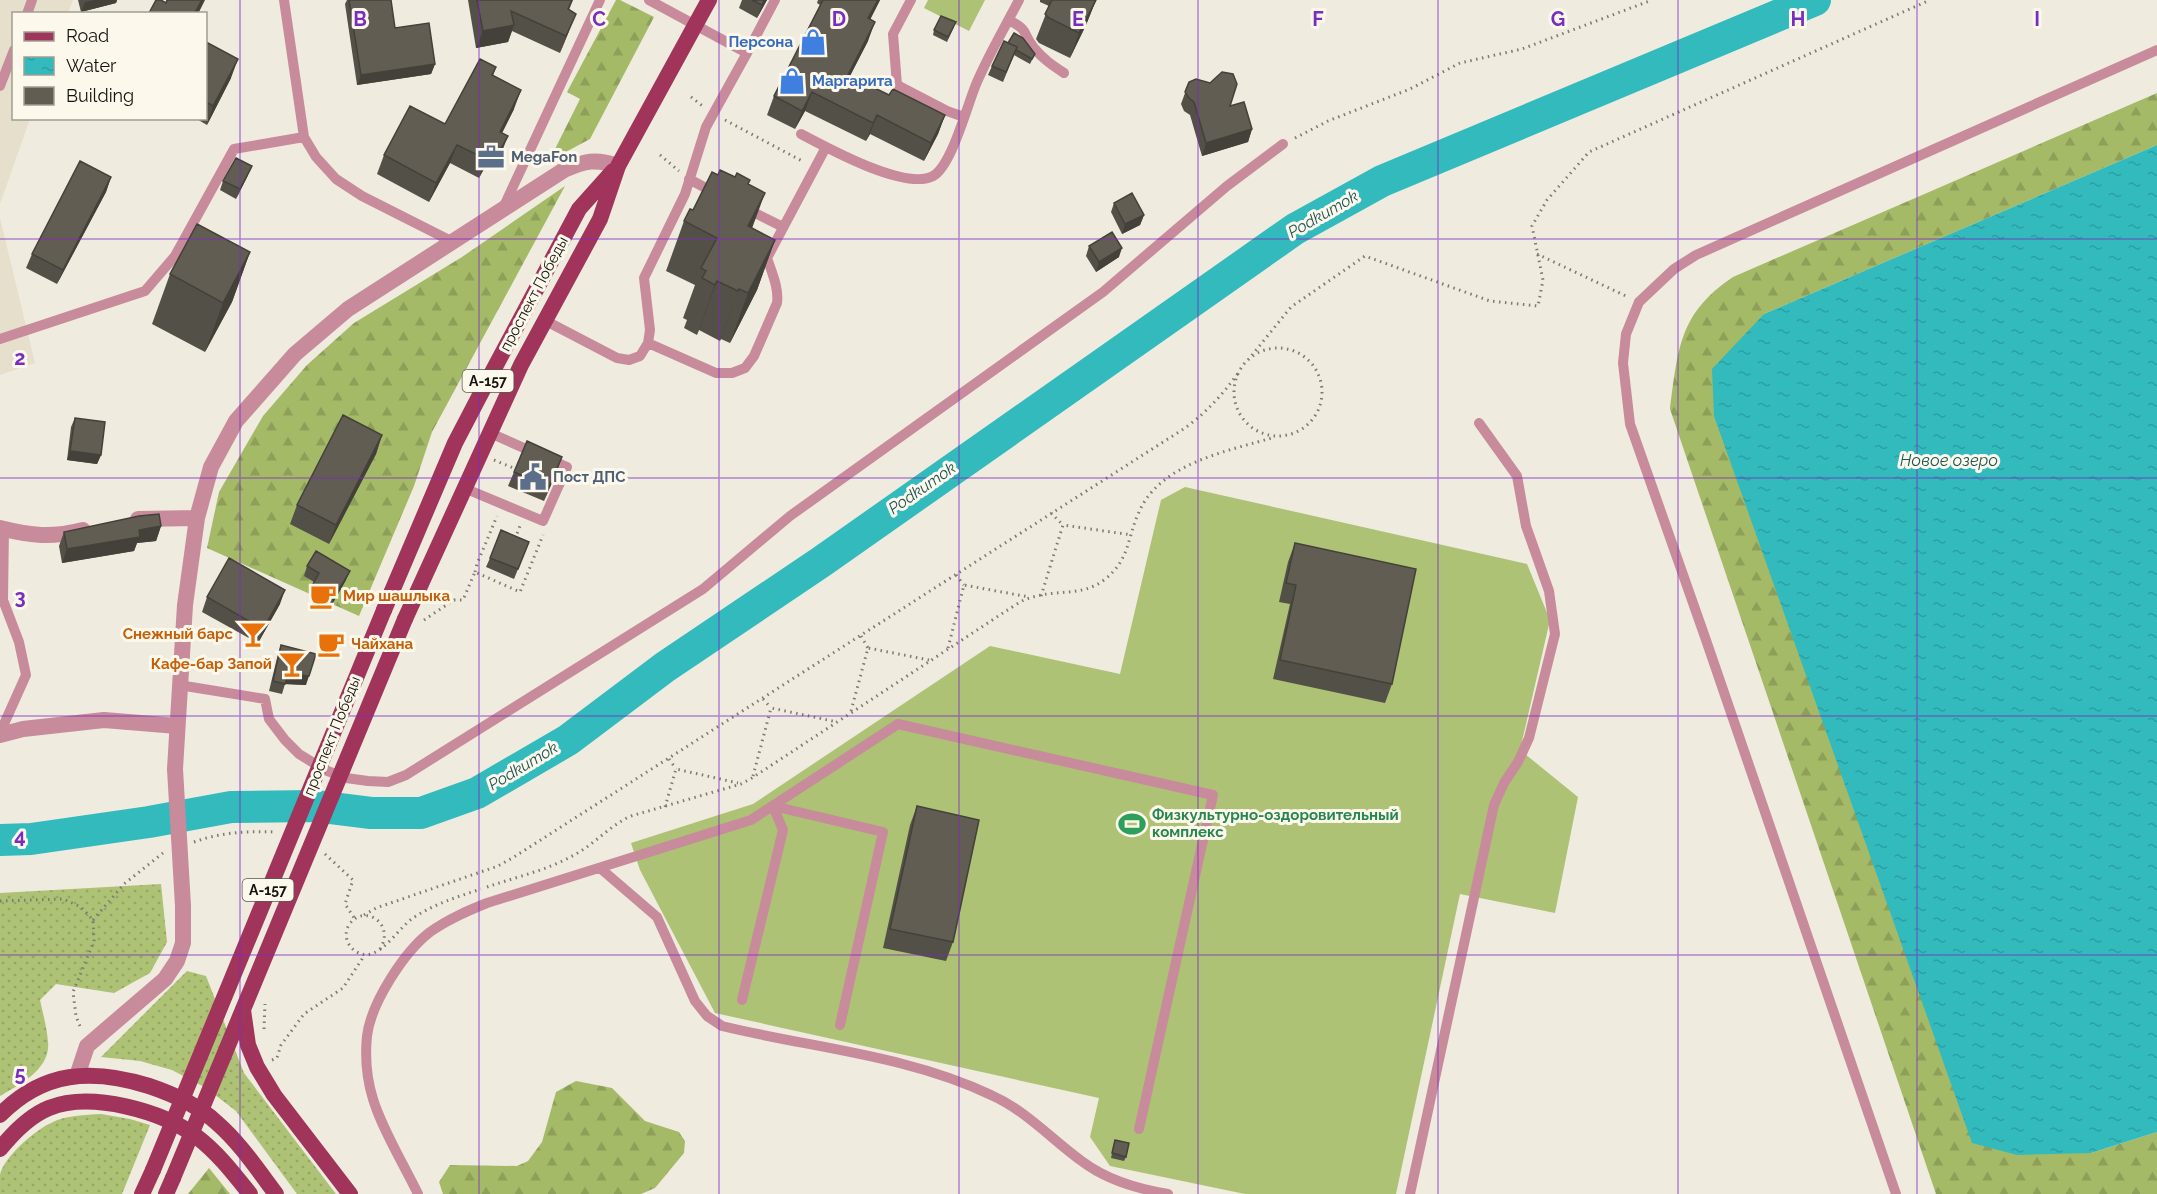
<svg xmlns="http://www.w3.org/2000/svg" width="2157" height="1194" font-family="Raleway,sans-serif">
  <defs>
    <pattern id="grass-dots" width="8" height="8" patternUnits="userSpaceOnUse" patternTransform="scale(1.5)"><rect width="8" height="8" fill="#adc274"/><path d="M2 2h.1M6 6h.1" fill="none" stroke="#94a663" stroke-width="1.8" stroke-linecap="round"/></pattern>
    <pattern id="forest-firs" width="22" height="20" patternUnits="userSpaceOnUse" patternTransform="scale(1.5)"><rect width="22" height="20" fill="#a5ba67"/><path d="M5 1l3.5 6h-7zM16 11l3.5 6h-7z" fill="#8d9f58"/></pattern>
    <pattern id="water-ripples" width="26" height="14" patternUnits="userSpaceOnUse" patternTransform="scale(1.5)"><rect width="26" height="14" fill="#32babd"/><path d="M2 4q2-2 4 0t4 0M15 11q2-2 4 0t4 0" fill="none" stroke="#2b9fa1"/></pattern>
  </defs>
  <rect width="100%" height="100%" fill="#efebdf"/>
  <path fill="#e6dfcc" d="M 0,0 L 73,0 L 68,13 L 14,14 L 14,118 L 30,119 L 0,204 Z
    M 0,218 L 35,363 L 0,375 Z"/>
  <path fill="url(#grass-dots)" d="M 161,884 L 167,942 L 150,973 L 114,993 L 56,984 L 40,1000 C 43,1014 47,1028 48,1042 C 51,1069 19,1085 0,1096 L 0,893 Z
    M 187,971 L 206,976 L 244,1073 L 336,1194 L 297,1194 L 236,1111 L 206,1088 L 172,1070 L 140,1061 L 101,1057 Z
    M 101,1114 L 130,1119 L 150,1125 L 122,1194 L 0,1194 C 0,1188 0,1181 0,1175 C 3,1158 35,1130 51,1123 C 66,1115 85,1115 101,1114 Z"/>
  <path fill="url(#forest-firs)" d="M 616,0 L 620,0 L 654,17 L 590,139 L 549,161 L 580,99 L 567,92 Z
    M 2157,93 L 2157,145 L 1764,314 L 2091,1153 L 2157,1132 L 2157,1194 L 1936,1194 L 1670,409 C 1678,349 1679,313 1733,277 Z
    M 565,186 L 432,432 L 414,486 L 359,616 L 207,548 L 219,492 L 263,416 L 307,365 L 354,323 L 462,257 Z
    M 576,1081 L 612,1088 L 645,1121 L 679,1132 L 685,1141 L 684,1153 L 655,1188 L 641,1194 L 443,1194 L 439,1182 L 450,1165 L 517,1166 L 528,1161 L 542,1142 L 556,1092 Z
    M 209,1168 L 230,1194 L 188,1194 Z"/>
  <path fill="#adc274" d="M 928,0 L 985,0 L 969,31 L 924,8 Z
    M 1185,487 L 1527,564 L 1550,620 L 1520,750 L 1578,797 L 1555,913 L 1460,894 L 1396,1194 L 1245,1194 L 1110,1166 L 1090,1137 L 1099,1098 L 715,1013 L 640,870 L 631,843 L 753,804 L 990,646 L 1120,674 L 1161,500 Z"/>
  <path fill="url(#water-ripples)" d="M 2157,145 L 2157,1132 L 2091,1153 L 2017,1155 L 1972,1143 L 1714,416 L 1712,369 L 1764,314 Z"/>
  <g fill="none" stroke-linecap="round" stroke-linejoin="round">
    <path stroke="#32babd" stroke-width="32" d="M 0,840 L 31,839 L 149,822 L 231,807 L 315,806 L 371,813 L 421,813 L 477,793 L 568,740 L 665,667 L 821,562 L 1295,229 L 1382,181 L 1815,0"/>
    <path stroke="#7c7a72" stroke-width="3" stroke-dasharray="1.5 4.5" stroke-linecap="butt" d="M 691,97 L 704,107
      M 725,120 L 804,162
      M 1295,138 L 1328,121 L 1410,89 L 1460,63 L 1522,49 L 1652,0
      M 660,155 L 679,171
      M 1537,254 L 1628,297
      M1234 392a44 44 0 1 1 88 0a44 44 0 1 1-88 0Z
      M 1248,360 L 1291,307 L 1365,256 L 1490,301 L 1538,306 L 1543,280 L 1532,226 L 1547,200 L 1589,152 L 1930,0
      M 494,460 L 516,469
      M 1051,513 L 1063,525
      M 515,539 L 520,526
      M 475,572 L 477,564 L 497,516
      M 956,575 L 964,585
      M 1041,596 L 1063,525 L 1132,535
      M 424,620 L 454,600 L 463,600 L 475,572 L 520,592 L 543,535
      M 861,636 L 868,648
      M 948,648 L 964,585 L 1029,597
      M 763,699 L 771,708
      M 851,711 L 868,648 L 929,660
      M 669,759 L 676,769
      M 753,776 L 771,708 L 837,722
      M 665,807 L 676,769 L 738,783
      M 194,842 C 221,832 248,831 276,832
      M 325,854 L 353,880 L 345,904 L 355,919
      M 487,887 C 516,877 548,870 574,855 C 595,844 609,826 631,816 L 741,784 L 752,778 L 1006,611 C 1013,607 1021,600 1030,598 C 1055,589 1082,597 1104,580 C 1130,560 1127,538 1139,512 C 1161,462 1229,451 1275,437
      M 0,901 L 63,899 L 81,907 L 93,920 L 94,941 L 73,992 L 76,1016 L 81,1029
      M 364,915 L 376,908 L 498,866 L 514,857 L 1185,428 C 1207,412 1223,394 1239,372
      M 93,920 L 124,884 L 163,853
      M 380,949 C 396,923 363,903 349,925 C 340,939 354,958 371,954 C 387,949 399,928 413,918 C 434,904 457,897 481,889
      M 264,1029 L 265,1004
      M 272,1060 L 277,1058 L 281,1045 L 304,1014 L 343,988 L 364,956"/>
    <path stroke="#c88b9c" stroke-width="10" d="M 284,0 L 304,137 L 316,157 L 336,179 L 362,196 L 453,242
      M 911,0 L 893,34 L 897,85 L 947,111 L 964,117
      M 27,14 L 32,0
      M 1009,20 C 1031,32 1021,32 1034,48 C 1043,59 1052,65 1064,73
      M 747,53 L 775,0
      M 0,86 L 14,50
      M 801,134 C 828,148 905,191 933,176 C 952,166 968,102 977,82 C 989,54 1005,27 1019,0
      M 689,179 L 715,193
      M 504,206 L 600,0
      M 745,208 L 783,227
      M 546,321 L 617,358 L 629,360 L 640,356 L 648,343 L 650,330 L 644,278 L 685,194 L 706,127 L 747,53 L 649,0
      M 0,339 L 145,291 L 175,256 L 234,149 L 304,137
      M 648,343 L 716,373 L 732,373 L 745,368 L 754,356 L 777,303 C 779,288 772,273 767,258 L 826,147
      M 464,488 L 543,521 L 567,467 L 490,433
      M 179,685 L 265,699 L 269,719 L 285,740 L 299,754 L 325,770 L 346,778 L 368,781 L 388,782 L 406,775 L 703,589 L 790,516 L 1103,292 L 1227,186 L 1283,144
      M 0,733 L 26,675 L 19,642 L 3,600 L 4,529
      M 773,806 L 883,832 L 840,1025
      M 600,868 L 657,917 L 695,1001 L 707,1016 L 722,1026 C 812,1048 907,1055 991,1095 C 1027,1111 1052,1140 1083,1162 C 1107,1180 1138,1189 1168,1194
      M 742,1000 L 783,830 L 773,806
      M 418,1194 C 404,1165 382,1129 373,1099 C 367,1080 365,1056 367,1036 C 371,1003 404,952 430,932 C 448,919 467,911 487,903 L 751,820 L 898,724 L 1213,795 L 1139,1129
      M 1410,1194 L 1494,805 L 1504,783 L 1518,762 L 1529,738 L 1555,634 L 1549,591 L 1526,526 L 1517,476 L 1479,423
      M 1896,1194 L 1706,640 L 1630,424 L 1623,363 L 1626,334 L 1639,302 L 1674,269 L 1696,255 L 2157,50"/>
    <path stroke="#c88b9c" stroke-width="16" d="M 138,519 L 197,518
      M 0,528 C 32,536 51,538 83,530
      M 0,735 L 23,729 L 104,720 L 177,726
      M 175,769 L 185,605 L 197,518 L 211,467 L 236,421 L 295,354 L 348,309 L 564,170 C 585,161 595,158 618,166
      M 77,1076 L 87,1046 L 165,979 L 177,961 L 183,943 L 183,906"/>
    <path stroke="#a0345b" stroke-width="16" d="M 384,610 L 455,443 L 479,397 L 579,209 L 613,171
      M 405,619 L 521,365 L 600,219 L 618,166 L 709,0
      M 243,1010 L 248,1045 L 257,1067 L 274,1095 L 350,1194
      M 0,1115 C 43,1071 92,1068 149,1086 C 173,1094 198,1105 217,1123 C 240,1143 258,1170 276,1194
      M 0,1149 C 13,1133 29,1116 49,1108 C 91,1091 162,1111 197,1137 C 218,1153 234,1174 250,1194
      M 142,1194 L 153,1170
      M 166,1194 L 173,1178"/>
    <path stroke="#c88b9c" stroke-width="16" d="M 175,769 L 183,906"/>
    <path stroke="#a0345b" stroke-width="16" d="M 153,1170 L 384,610
      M 173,1178 L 405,619"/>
  </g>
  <path fill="#535047" d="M 78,0 L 117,0 L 116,3 L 81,12 Z
    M 347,0 L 391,0 L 395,28 L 435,64 L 431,74 L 357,85 L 345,4 Z
    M 468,0 L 573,0 L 569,10 L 569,31 L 560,53 L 512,31 L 508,42 L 476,48 Z
    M 742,0 L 767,0 L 757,18 L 739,8 Z
    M 818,0 L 880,0 L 870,20 L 868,41 L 850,76 L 889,95 L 945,115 L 938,134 L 924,161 L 870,134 L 866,141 L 805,111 L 795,129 L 767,115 L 774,96 L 820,5 L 817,3 Z
    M 1040,0 L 1096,0 L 1086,25 L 1070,58 L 1039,43 L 1036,39 L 1049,6 L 1040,2 Z
    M 954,27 L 947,42 L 933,35 L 934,30 Z
    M 1004,41 L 1033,58 L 1030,64 L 1014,55 L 1003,82 L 988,75 L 992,66 Z
    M 206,42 L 231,78 L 207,125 L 195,118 L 206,118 Z
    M 496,67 L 493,76 L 514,109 L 502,133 L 501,154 L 494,169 L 486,165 L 479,178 L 450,163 L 429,202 L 377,174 L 384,155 L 445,124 Z
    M 1189,82 L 1230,106 L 1252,129 L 1248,142 L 1202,156 L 1190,115 L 1184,111 L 1181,104 Z
    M 248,175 L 236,199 L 220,190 L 223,181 Z
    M 718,175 L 748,184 L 752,228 L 775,240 L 757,290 L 730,343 L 721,339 L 720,341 L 699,330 L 697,335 L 684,328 L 687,320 L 683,318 L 695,285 L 666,271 L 684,221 L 693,210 Z
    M 111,177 L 106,192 L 57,284 L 26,268 L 32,254 Z
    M 1114,203 L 1144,215 L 1140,225 L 1122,234 L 1111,212 Z
    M 1089,246 L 1119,257 L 1096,272 L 1086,256 Z
    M 250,252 L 232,302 L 205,352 L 152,324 L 170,274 Z
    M 75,418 L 101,455 L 97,464 L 67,460 L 71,427 Z
    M 382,435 L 376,454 L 329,544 L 290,524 L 297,505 Z
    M 557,471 L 544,501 L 508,486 L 514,472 Z
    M 161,526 L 156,541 L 137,543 L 134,551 L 62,563 L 59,546 L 64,532 Z
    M 529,542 L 514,579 L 486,567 L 490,558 Z
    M 1295,543 L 1392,684 L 1385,703 L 1273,679 L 1290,604 L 1279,602 L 1288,562 Z
    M 307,566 L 346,580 L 330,608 L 309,595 L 314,582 L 304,576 Z
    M 207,597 L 280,604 L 258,643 L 202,612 Z
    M 281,645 L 306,685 L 285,684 L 282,694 L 269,691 L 278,654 Z
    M 917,806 L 953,942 L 946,961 L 883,948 L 910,825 Z
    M 1115,1140 L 1126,1157 L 1124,1161 L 1111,1158 Z"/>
  <path fill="#44413a" d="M 94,0 L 117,0 L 116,3 L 81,12 L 85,2 Z
    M 202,0 L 205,0 L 198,14 L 194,14 Z
    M 764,0 L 767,0 L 757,18 L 762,5 Z
    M 878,0 L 880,0 L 861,37 L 868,18 Z
    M 1096,0 L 1086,25 L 1070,58 L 1079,33 Z
    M 576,14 L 569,31 L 560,53 L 566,36 Z
    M 875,22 L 868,41 L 841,93 L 848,75 Z
    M 514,25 L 508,42 L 476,48 L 483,31 Z
    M 238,59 L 231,78 L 207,125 L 213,106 Z
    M 435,64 L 431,74 L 357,85 L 361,75 Z
    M 521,90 L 514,109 L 495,147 L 500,132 Z
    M 812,92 L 805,111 L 795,129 L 802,111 Z
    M 877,115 L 870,134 L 866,141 L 873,123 Z
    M 945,115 L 938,134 L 924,161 L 931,143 Z
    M 1252,129 L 1248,142 L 1202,156 L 1206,143 Z
    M 508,136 L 501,154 L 494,169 L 500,150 Z
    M 457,145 L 450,163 L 429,202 L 436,183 Z
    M 493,146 L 486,165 L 479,178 L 486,159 Z
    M 252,166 L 248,175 L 236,199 L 240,189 Z
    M 111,177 L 106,192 L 57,284 L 63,270 Z
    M 765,193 L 747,242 L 748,226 Z
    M 1144,215 L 1140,225 L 1122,234 L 1125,224 Z
    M 775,240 L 757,290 L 730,343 L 748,293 Z
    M 1122,248 L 1119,257 L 1096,272 L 1099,262 Z
    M 250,252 L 232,302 L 205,352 L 223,303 Z
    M 717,281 L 699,330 L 697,335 L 715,285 Z
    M 739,289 L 721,339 L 720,341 Z
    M 382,435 L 376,454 L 329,544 L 336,525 Z
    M 70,451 L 101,455 L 97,464 L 67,460 Z
    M 562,457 L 557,471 L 544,501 L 549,487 Z
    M 161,526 L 156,541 L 137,543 L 134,551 L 62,563 L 67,549 L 139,530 Z
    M 350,571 L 346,580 L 330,608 L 334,598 Z
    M 285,590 L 280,604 L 258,643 L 263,629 Z
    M 288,674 L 309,676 L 306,685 L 284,684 Z"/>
  <path fill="#615d53" stroke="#44413a" stroke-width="1.5" d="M 156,0 L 161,0 L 166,3 L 167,0 L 202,0 L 194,14 L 150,14 L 149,13 Z
    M 349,0 L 391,0 L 395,28 L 429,23 L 435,64 L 361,75 Z
    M 477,0 L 572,0 L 568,9 L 576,14 L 566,36 L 511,11 L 514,25 L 483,31 Z
    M 752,0 L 764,0 L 762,5 Z
    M 823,0 L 878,0 L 868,18 L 875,22 L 848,75 L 889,95 L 893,89 L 945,115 L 931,143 L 877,115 L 873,123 L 812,92 L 802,111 L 774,96 Z
    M 1052,0 L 1096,0 L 1079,33 L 1049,18 L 1045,14 Z
    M 941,16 L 956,22 L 948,37 L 934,30 Z
    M 1014,33 L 1023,38 L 1035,54 L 1032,59 L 1016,50 L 1017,47 L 1008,43 Z
    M 1004,41 L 1017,47 L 1006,72 L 992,66 Z
    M 206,42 L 238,59 L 213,106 L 206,102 Z
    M 480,59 L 496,67 L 492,75 L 521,90 L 500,132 L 508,136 L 500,150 L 493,146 L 486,159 L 457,145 L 436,183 L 384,155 L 410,106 L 445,124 Z
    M 1222,72 L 1233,74 L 1237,84 L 1230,106 L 1244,102 L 1252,129 L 1206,143 L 1194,102 L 1189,98 L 1185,92 L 1189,82 L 1196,79 L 1210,83 Z
    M 236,158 L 252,166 L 240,189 L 223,181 Z
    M 80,161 L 111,177 L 63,270 L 32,254 Z
    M 720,170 L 735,177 L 737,173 L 750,180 L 748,184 L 765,193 L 748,226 L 775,240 L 748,293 L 739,289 L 738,291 L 717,281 L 715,285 L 702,278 L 706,271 L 701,268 L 717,238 L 684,221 L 690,209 L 693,210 L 712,172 L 718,175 Z
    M 1132,193 L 1144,215 L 1125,224 L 1114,203 Z
    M 197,224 L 250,252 L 223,303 L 170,274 Z
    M 1112,232 L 1122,248 L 1099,262 L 1089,246 Z
    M 343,415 L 382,435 L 336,525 L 297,505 Z
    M 75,418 L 105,422 L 101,455 L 70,451 Z
    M 527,441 L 562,457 L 549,487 L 514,472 Z
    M 159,514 L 161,526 L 139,530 L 140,537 L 67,549 L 64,532 L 139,516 Z
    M 501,530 L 529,542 L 518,569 L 490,558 Z
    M 1295,543 L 1416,569 L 1392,684 L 1280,660 L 1296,585 L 1286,583 Z
    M 316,551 L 350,571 L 334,598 L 312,586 L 319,573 L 307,566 Z
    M 229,558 L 285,590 L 263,629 L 207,597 Z
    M 281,645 L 316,654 L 309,676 L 288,674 L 285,684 L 273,681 Z
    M 917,806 L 979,820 L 953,942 L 890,929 Z
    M 1115,1140 L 1129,1143 L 1126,1157 L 1112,1153 Z"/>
  <path fill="none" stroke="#7b2cbf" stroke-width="1.5" stroke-opacity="0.55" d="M 240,0 L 240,1194M 479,0 L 479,1194M 719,0 L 719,1194M 959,0 L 959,1194M 1198,0 L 1198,1194M 1438,0 L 1438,1194M 1678,0 L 1678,1194M 1917,0 L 1917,1194M 0,239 L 2157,239M 0,478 L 2157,478M 0,716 L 2157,716M 0,955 L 2157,955"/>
  <defs>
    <symbol id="shop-bare" viewBox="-9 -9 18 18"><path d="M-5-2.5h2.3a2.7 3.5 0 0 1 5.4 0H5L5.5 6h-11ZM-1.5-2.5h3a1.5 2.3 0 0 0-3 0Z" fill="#3f7fe0" stroke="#fcf8ec" stroke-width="2.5" paint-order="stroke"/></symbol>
    <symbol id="office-bare" viewBox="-9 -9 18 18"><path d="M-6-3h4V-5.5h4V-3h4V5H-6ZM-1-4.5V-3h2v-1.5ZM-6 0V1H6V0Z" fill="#5c6f8a" stroke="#fcf8ec" stroke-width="2.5" paint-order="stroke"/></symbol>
    <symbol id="civic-bare" viewBox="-9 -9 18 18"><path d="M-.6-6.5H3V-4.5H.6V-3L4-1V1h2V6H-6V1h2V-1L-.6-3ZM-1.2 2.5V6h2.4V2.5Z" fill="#5c6f8a" stroke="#fcf8ec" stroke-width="2.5" paint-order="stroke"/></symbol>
    <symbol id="cafe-bare" viewBox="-9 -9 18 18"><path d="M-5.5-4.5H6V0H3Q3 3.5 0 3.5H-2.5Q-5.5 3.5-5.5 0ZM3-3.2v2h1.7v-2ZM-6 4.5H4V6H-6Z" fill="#e8710a" stroke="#fcf8ec" stroke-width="2.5" paint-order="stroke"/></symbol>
    <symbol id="bar-bare" viewBox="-9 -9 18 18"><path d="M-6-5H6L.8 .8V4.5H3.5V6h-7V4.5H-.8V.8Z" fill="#e8710a" stroke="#fcf8ec" stroke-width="2.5" paint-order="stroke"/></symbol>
    <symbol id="stadium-bare" viewBox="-9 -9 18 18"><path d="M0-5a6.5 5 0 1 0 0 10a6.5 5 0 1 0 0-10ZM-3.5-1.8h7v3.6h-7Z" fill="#2e9e5b" stroke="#fcf8ec" stroke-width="2.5" paint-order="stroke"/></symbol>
  </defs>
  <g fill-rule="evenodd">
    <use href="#shop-bare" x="794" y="23" width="38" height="38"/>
    <use href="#shop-bare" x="773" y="62" width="38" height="38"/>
    <use href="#office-bare" x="472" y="138" width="38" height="38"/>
    <use href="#civic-bare" x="514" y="458" width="38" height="38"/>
    <use href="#cafe-bare" x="304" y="577" width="38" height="38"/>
    <use href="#bar-bare" x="234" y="615" width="38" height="38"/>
    <use href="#cafe-bare" x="312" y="625" width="38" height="38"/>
    <use href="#bar-bare" x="273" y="645" width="38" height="38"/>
    <use href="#stadium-bare" x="1113" y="805" width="38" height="38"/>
  </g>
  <g text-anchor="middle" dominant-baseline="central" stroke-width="6" stroke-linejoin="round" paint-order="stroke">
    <g fill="#fcf8ec" stroke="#5a5852" stroke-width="1.5">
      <rect x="462.5" y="370" width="51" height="22" rx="4.5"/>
      <rect x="242.5" y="879" width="51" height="22" rx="4.5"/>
    </g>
    <g font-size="14" font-weight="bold" fill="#151410">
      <text x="488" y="381">А-157</text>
      <text x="268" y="890">А-157</text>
    </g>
    <g font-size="15" font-weight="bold" fill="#366cbe" stroke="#fcf8ec" text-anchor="end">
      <text x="793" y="42">Персона</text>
      <text x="812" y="81" text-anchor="start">Маргарита</text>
    </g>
    <g font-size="15" font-weight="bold" fill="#4e5e75" stroke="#fcf8ec" text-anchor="start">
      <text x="511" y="157">MegaFon</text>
      <text x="553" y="477">Пост ДПС</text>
    </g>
    <g font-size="15" fill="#151410" stroke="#fcf8ec">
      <text transform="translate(534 294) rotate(-62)">проспект Победы</text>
      <text transform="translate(332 736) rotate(-68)">проспект Победы</text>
    </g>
    <g font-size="15" font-weight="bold" fill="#c56008" stroke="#fcf8ec" text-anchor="start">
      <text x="343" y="596">Мир шашлыка</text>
      <text x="233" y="634" text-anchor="end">Снежный барс</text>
      <text x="351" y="644">Чайхана</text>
      <text x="272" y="664" text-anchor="end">Кафе-бар Запой</text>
    </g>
    <g font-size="15" font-weight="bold" fill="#27864d" stroke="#fcf8ec" text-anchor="start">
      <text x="1152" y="815">Физкультурно-оздоровительный<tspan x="1152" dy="17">комплекс</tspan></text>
    </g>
    <g font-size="16" font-style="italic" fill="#1c5354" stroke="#fcf8ec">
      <text transform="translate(1323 214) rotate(-30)">Podkumok</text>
      <text x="1949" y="460">Новое озеро</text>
      <text transform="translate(922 488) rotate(-35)">Podkumok</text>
      <text transform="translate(523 766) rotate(-31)">Podkumok</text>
    </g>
  </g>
  <g font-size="20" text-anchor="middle" font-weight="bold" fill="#7b2cbf" stroke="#fcf8ec" stroke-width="6" stroke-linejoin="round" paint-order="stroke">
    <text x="360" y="26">B</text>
    <text x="599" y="26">C</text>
    <text x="839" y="26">D</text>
    <text x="1078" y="26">E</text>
    <text x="1318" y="26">F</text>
    <text x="1558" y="26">G</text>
    <text x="1798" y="26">H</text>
    <text x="2037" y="26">I</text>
    <text x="20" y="365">2</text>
    <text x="20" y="604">3</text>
    <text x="20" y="843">4</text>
    <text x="20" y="1081">5</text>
  </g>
  <rect x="12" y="12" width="195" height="108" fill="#fcf8ec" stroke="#a09d94" stroke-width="1.5"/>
  <rect x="24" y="32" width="30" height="9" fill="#a0345b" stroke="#a09d94" stroke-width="1.5"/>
  <text x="66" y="42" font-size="18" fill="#151410">Road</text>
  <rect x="24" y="57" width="30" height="18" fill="url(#water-ripples)" stroke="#a09d94" stroke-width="1.5"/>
  <text x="66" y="72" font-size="18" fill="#151410">Water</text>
  <rect x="24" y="87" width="30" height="18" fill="#615d53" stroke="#a09d94" stroke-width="1.5"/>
  <text x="66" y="102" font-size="18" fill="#151410">Building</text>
</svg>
